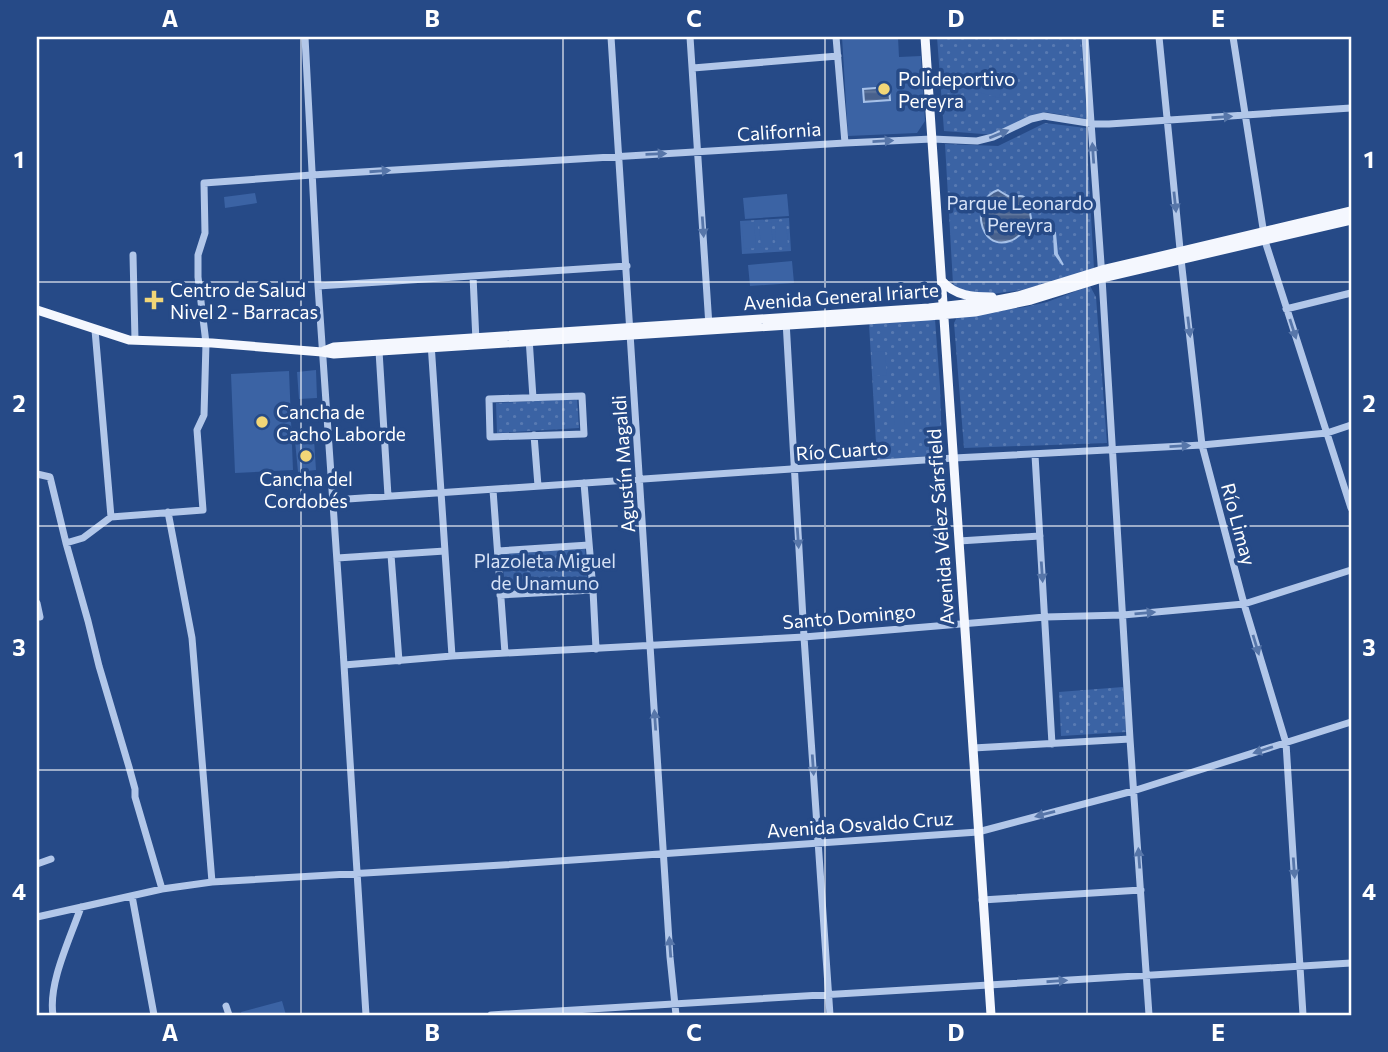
<svg xmlns="http://www.w3.org/2000/svg" width="1388" height="1052" font-family="Commissioner,sans-serif">
  <defs>
    <pattern id="park-dots" width="8" height="8" patternUnits="userSpaceOnUse" patternTransform="scale(1.75)"><rect width="8" height="8" fill="#3b63a4"/><path d="M2 2h.1M6 6h.1" fill="none" stroke="#587ab2" stroke-width="1.8" stroke-linecap="round"/></pattern>
    <pattern id="water-rules" width="6" height="5" patternUnits="userSpaceOnUse" patternTransform="scale(1.75)"><rect width="6" height="5" fill="#48618d"/><path d="M0 2.5h6" fill="none" stroke="#63799e"/></pattern>
  </defs>
  <rect width="100%" height="100%" fill="#264a87"/>
  <path fill="url(#park-dots)" d="M 937,37 L 1081,37 L 1087,119 L 1045,112 L 996,135 L 944,131 Z
    M 1045,123 L 1086,128 L 1094,269 L 1022,290 L 992,294 L 984,295 L 955,288 L 953,284 L 945,144 L 998,146 Z
    M 789,218 L 791,251 L 742,254 L 740,221 Z
    M 1090,286 L 1096,297 L 1107,443 L 964,448 L 954,323 L 957,317 L 1025,307 L 1047,302 Z
    M 935,319 L 940,387 L 942,449 L 938,455 L 877,460 L 869,324 Z
    M 577,399 L 579,428 L 497,433 L 496,403 Z
    M 585,549 L 588,587 L 505,592 L 502,554 Z
    M 1123,687 L 1126,732 L 1061,736 L 1059,692 Z"/>
  <path fill="#3b63a4" d="M 842,37 L 898,37 L 899,57 L 921,56 L 925,121 L 917,133 L 848,136 Z
    M 981,81 L 1002,87 L 999,98 L 978,92 Z
    M 255,193 L 257,203 L 225,208 L 224,197 Z
    M 787,194 L 789,216 L 745,219 L 743,198 Z
    M 786,221 L 788,246 L 776,247 L 775,222 Z
    M 771,222 L 773,247 L 761,248 L 759,223 Z
    M 754,223 L 756,248 L 744,249 L 742,224 Z
    M 792,261 L 794,283 L 750,286 L 748,265 Z
    M 885,351 L 887,375 L 874,376 L 872,352 Z
    M 316,370 L 317,398 L 299,399 L 297,372 Z
    M 289,371 L 293,470 L 235,473 L 231,374 Z
    M 894,404 L 904,404 L 905,425 L 895,425 Z
    M 314,439 L 316,470 L 298,472 L 295,441 Z
    M 282,1001 L 286,1015 L 242,1015 L 241,1012 Z"/>
  <path fill="url(#water-rules)" stroke="#a6c1e9" stroke-width="2" d="M 889,87 L 890,100 L 864,102 L 863,89 Z
    M 998,190 C 1001,192 1004,194 1008,196 C 1019,199 1025,189 1029,208 C 1031,214 1030,219 1033,225 L 1048,226 L 1055,233 L 1057,254 L 1063,265 L 1055,254 L 1054,234 L 1047,228 L 1029,227 C 1023,232 1017,239 1010,241 C 978,252 970,199 998,190 Z"/>
  <g fill="none" stroke-linecap="round" stroke-linejoin="round">
    <path stroke="#b2c7e9" stroke-width="7" d="M 305,37 L 318,286 L 343,649 L 366,1015
      M 611,37 L 670,957 L 676,1015
      M 690,37 L 709,326
      M 836,37 L 845,143
      M 1085,37 L 1102,278 L 1130,739 L 1149,1015
      M 1159,37 L 1181,259 L 1202,445 L 1244,604 L 1286,743 L 1303,1015
      M 1233,37 L 1265,241 L 1351,508
      M 693,68 L 838,56
      M 133,255 L 135,340
      M 473,276 L 476,341
      M 318,286 L 627,266
      M 1286,309 L 1351,293
      M 786,321 L 804,637 L 830,1015
      M 95,330 L 111,517 L 203,510 L 197,430 L 204,415 L 206,343 L 198,277 L 198,255 L 205,233 L 204,183 L 312,175 L 845,143 L 932,139 L 977,141 L 993,137 L 1031,119 L 1044,116 L 1094,124 L 1109,124 L 1351,108
      M 529,338 L 533,398
      M 431,343 L 452,656
      M 379,351 L 388,496
      M 582,396 L 584,434 L 490,437 L 489,399 Z
      M 534,435 L 538,486
      M 1035,455 L 1052,744
      M 37,474 L 50,477 L 66,543 L 88,621 L 99,666 L 129,767 L 135,789 L 135,797 L 162,889
      M 584,483 L 593,590 L 596,649
      M 493,490 L 505,653
      M 333,500 L 954,458 L 1202,445 L 1327,433 L 1351,425
      M 168,512 L 192,638 L 212,882
      M 959,541 L 1040,536
      M 66,543 L 83,538 L 111,517
      M 498,551 L 589,545
      M 391,555 L 399,661
      M 337,558 L 445,551
      M 500,595 L 593,590
      M 37,603 L 40,617
      M 344,665 L 452,656 L 804,637 L 1045,617 L 1123,615 L 1244,604 L 1351,570
      M 973,748 L 1130,739
      M 37,864 L 51,859
      M 132,896 L 154,1015
      M 982,900 L 1141,890
      M 37,917 L 162,889 L 212,882 L 502,865 L 978,832 L 1133,791 L 1351,722
      M 226,1006 L 229,1015
      M 53,1015 C 48,983 70,939 81,907
      M 491,1015 C 777,995 1064,980 1351,963"/>
    <path stroke="#f4f7fe" stroke-width="9" d="M 925,37 L 991,1015
      M 942,281 C 955,296 973,297 992,297
      M 37,310 L 129,340 L 212,343 L 322,352 L 334,354 L 928,316 L 975,312 L 1031,300 L 1102,278 L 1351,220
      M 324,351 L 334,347 L 929,308 L 992,301 L 1018,296 L 1102,270 L 1351,211"/>
  </g>
  <defs><path id="oneway-solid" d="M-6-.8H1V-3.2L6.5 0L1 3.2V.8H-6Z" transform="scale(1.75)"/></defs>
  <g fill="#5776a9">
    <use href="#oneway-solid" transform="translate(1222 117) rotate(-4)"/>
    <use href="#oneway-solid" transform="translate(999 134) rotate(-22)"/>
    <use href="#oneway-solid" transform="translate(883 141) rotate(-3)"/>
    <use href="#oneway-solid" transform="translate(1093 153) rotate(-94)"/>
    <use href="#oneway-solid" transform="translate(656 154) rotate(-2)"/>
    <use href="#oneway-solid" transform="translate(380 171) rotate(-4)"/>
    <use href="#oneway-solid" transform="translate(1175 202) rotate(84)"/>
    <use href="#oneway-solid" transform="translate(703 227) rotate(86)"/>
    <use href="#oneway-solid" transform="translate(1189 327) rotate(83)"/>
    <use href="#oneway-solid" transform="translate(1293 329) rotate(72)"/>
    <use href="#oneway-solid" transform="translate(1180 446) rotate(-3)"/>
    <use href="#oneway-solid" transform="translate(798 538) rotate(86)"/>
    <use href="#oneway-solid" transform="translate(1042 572) rotate(86)"/>
    <use href="#oneway-solid" transform="translate(1145 613) rotate(-5)"/>
    <use href="#oneway-solid" transform="translate(1256 645) rotate(73)"/>
    <use href="#oneway-solid" transform="translate(655 720) rotate(-94)"/>
    <use href="#oneway-solid" transform="translate(1263 750) rotate(162)"/>
    <use href="#oneway-solid" transform="translate(813 765) rotate(86)"/>
    <use href="#oneway-solid" transform="translate(1045 814) rotate(165)"/>
    <use href="#oneway-solid" transform="translate(1139 858) rotate(-94)"/>
    <use href="#oneway-solid" transform="translate(1294 868) rotate(86)"/>
    <use href="#oneway-solid" transform="translate(670 947) rotate(-94)"/>
    <use href="#oneway-solid" transform="translate(1057 981) rotate(-4)"/>
  </g>
  <path fill="none" stroke="#fff" stroke-width="2" stroke-opacity="0.55" d="M 301,37 L 301,1015M 563,37 L 563,1015M 825,37 L 825,1015M 1087,37 L 1087,1015M 37,282 L 1351,282M 37,526 L 1351,526M 37,770 L 1351,770"/>
  <g fill="#f2d677" stroke="#264a87" stroke-width="2.5">
    <circle cx="884" cy="89" r="7"/>
    <path d="M150.5 289.5h7v7h7v7h-7v7h-7v-7h-7v-7h7z"/>
    <circle cx="262" cy="422" r="7"/>
    <circle cx="306" cy="456" r="7"/>
  </g>
  <g text-anchor="middle" dominant-baseline="central" stroke-width="7" stroke-linejoin="round" paint-order="stroke">
    <g font-size="19" fill="#fff" stroke="#264a87" text-anchor="start">
      <text x="898" y="78">Polideportivo<tspan x="898" dy="22">Pereyra</tspan></text>
      <text x="170" y="289">Centro de Salud<tspan x="170" dy="22">Nivel 2 - Barracas</tspan></text>
      <text x="276" y="411">Cancha de<tspan x="276" dy="22">Cacho Laborde</tspan></text>
      <text x="306" y="478" text-anchor="middle">Cancha del<tspan x="306" dy="22">Cordobés</tspan></text>
    </g>
    <g font-size="19" fill="#fff" stroke="#264a87">
      <text transform="translate(779 131) rotate(-4)">California</text>
      <text transform="translate(841 296) rotate(-4)">Avenida General Iriarte</text>
      <text transform="translate(842 450) rotate(-4)">Río Cuarto</text>
      <text transform="translate(623 464) rotate(-94)">Agustín Magaldi</text>
      <text transform="translate(1239 524) rotate(75)">Río Limay</text>
      <text transform="translate(940 527) rotate(-94)">Avenida Vélez Sársfield</text>
      <text transform="translate(849 616) rotate(-5)">Santo Domingo</text>
      <text transform="translate(860 824) rotate(-4)">Avenida Osvaldo Cruz</text>
    </g>
    <g font-size="19" fill="#d6e2f7" stroke="#264a87">
      <text x="1020" y="202">Parque Leonardo<tspan x="1020" dy="22">Pereyra</tspan></text>
      <text x="545" y="560">Plazoleta Miguel<tspan x="545" dy="22">de Unamuno</tspan></text>
    </g>
  </g>
  <rect width="1388" height="1052" fill="none" stroke="#264a87" stroke-width="77"/>
  <rect x="38" y="38" width="1312" height="976" fill="none" stroke="#fff" stroke-width="2.5"/>
  <g font-size="23" text-anchor="middle" font-weight="bold" fill="#fff">
    <text x="170" y="27">A</text>
    <text x="432" y="27">B</text>
    <text x="694" y="27">C</text>
    <text x="956" y="27">D</text>
    <text x="1218" y="27">E</text>
    <text x="19" y="168">1</text>
    <text x="1369" y="168">1</text>
    <text x="19" y="412">2</text>
    <text x="1369" y="412">2</text>
    <text x="19" y="656">3</text>
    <text x="1369" y="656">3</text>
    <text x="19" y="900">4</text>
    <text x="1369" y="900">4</text>
    <text x="170" y="1041">A</text>
    <text x="432" y="1041">B</text>
    <text x="694" y="1041">C</text>
    <text x="956" y="1041">D</text>
    <text x="1218" y="1041">E</text>
  </g>
</svg>
